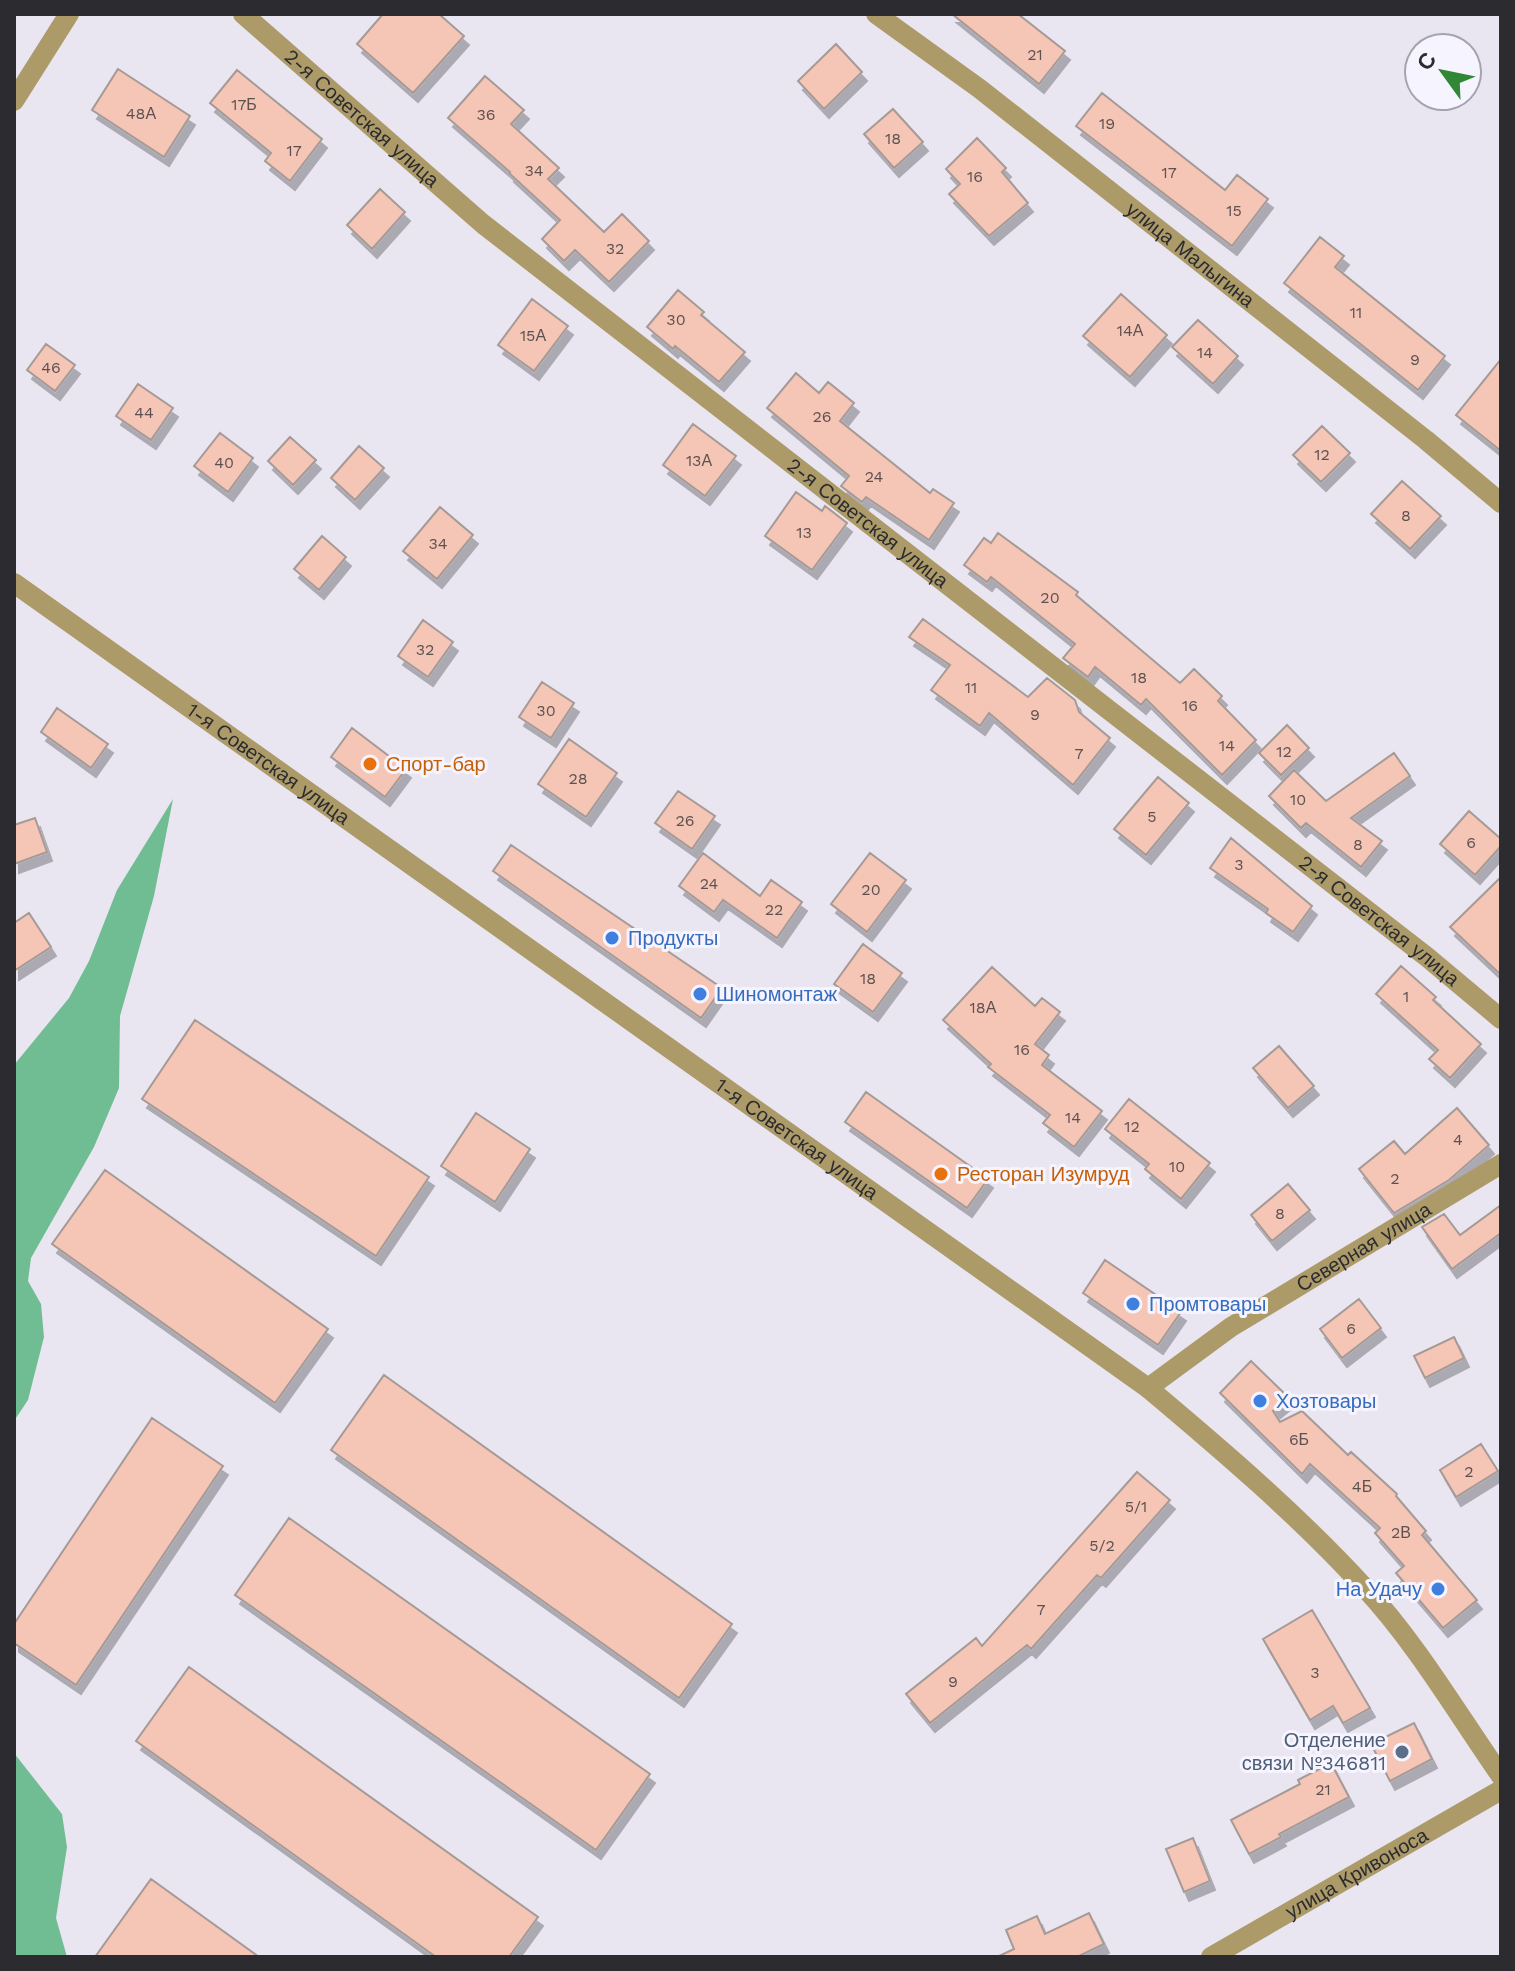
<svg xmlns="http://www.w3.org/2000/svg" width="1515" height="1971" font-family="'Work Sans',sans-serif">
  <defs>
    <filter id="shadow"><feDropShadow dx="5" dy="9" stdDeviation="0" flood-color="#0004"/></filter>
  </defs>
  <rect width="100%" height="100%" fill="#e9e6f2"/>
  <path fill="#71bd93" d="M 173,799 L 154,896 L 120,1016 L 119,1088 L 94,1147 L 31,1258 L 28,1281 L 41,1304 L 44,1337 L 28,1400 L 14,1421 L 14,1065 L 69,998 L 89,961 L 117,890 Z
    M 14,1753 L 62,1814 L 67,1847 L 56,1918 L 67,1957 L 14,1957 Z"/>
  <path fill="#f5c5b6" stroke="#a69a96" stroke-width="2" filter="url(#shadow)" d="M 383,14 L 439,14 L 464,36 L 413,93 L 357,44 Z
    M 952,14 L 1018,14 L 1065,51 L 1039,84 Z
    M 836,44 L 862,72 L 824,109 L 798,81 Z
    M 118,69 L 190,116 L 164,157 L 92,110 Z
    M 237,70 L 322,139 L 290,181 L 265,161 L 271,153 L 210,103 Z
    M 485,76 L 524,110 L 511,124 L 559,168 L 548,179 L 604,232 L 622,214 L 649,241 L 609,282 L 575,250 L 564,261 L 542,239 L 560,220 L 509,173 L 510,172 L 448,118 Z
    M 1102,93 L 1225,190 L 1237,175 L 1268,199 L 1232,246 L 1076,126 Z
    M 893,109 L 923,142 L 894,168 L 864,134 Z
    M 977,138 L 1006,168 L 1002,172 L 1028,203 L 989,236 L 949,194 L 960,184 L 946,169 Z
    M 380,189 L 405,212 L 372,249 L 347,225 Z
    M 1320,237 L 1344,256 L 1335,267 L 1445,356 L 1418,390 L 1284,283 Z
    M 678,290 L 704,312 L 701,315 L 745,352 L 719,382 L 675,346 L 673,349 L 647,327 Z
    M 1121,294 L 1167,335 L 1130,377 L 1083,336 Z
    M 532,299 L 568,326 L 534,371 L 498,345 Z
    M 1198,320 L 1238,356 L 1213,384 L 1172,347 Z
    M 46,344 L 75,365 L 55,391 L 27,370 Z
    M 1501,359 L 1501,451 L 1456,415 Z
    M 796,373 L 819,393 L 828,382 L 854,403 L 840,421 L 930,493 L 933,489 L 954,503 L 929,540 L 866,497 L 862,502 L 841,486 L 849,476 L 767,408 Z
    M 138,384 L 173,408 L 151,440 L 116,416 Z
    M 693,424 L 736,456 L 705,496 L 663,465 Z
    M 1322,426 L 1350,453 L 1321,482 L 1293,455 Z
    M 220,433 L 253,458 L 228,492 L 194,466 Z
    M 290,437 L 316,460 L 293,485 L 268,461 Z
    M 359,446 L 384,468 L 355,500 L 331,478 Z
    M 1402,481 L 1441,516 L 1410,549 L 1371,514 Z
    M 796,492 L 822,511 L 825,506 L 847,523 L 812,570 L 765,536 Z
    M 440,507 L 473,535 L 437,579 L 403,551 Z
    M 998,533 L 1078,592 L 1076,595 L 1180,683 L 1194,669 L 1222,696 L 1218,701 L 1256,740 L 1222,775 L 1146,699 L 1141,705 L 1095,667 L 1088,677 L 1063,658 L 1075,644 L 991,577 L 987,582 L 964,565 L 984,538 L 991,543 Z
    M 322,536 L 346,557 L 319,590 L 294,569 Z
    M 923,619 L 1028,697 L 1047,678 L 1075,700 L 1079,712 L 1110,738 L 1073,785 L 989,713 L 980,726 L 931,690 L 950,665 L 909,637 Z
    M 423,620 L 453,642 L 428,677 L 398,656 Z
    M 542,682 L 574,703 L 551,738 L 519,717 Z
    M 57,708 L 108,744 L 91,768 L 41,732 Z
    M 1287,725 L 1309,748 L 1281,775 L 1259,753 Z
    M 352,728 L 406,769 L 385,797 L 331,757 Z
    M 569,739 L 617,773 L 586,817 L 538,784 Z
    M 1394,753 L 1410,776 L 1351,818 L 1382,841 L 1361,867 L 1306,823 L 1301,828 L 1269,796 L 1294,770 L 1326,801 Z
    M 1158,777 L 1189,803 L 1146,855 L 1114,829 Z
    M 678,791 L 715,816 L 692,849 L 655,823 Z
    M 1469,811 L 1501,839 L 1501,846 L 1475,875 L 1440,844 Z
    M 35,818 L 47,852 L 14,864 L 14,825 Z
    M 1231,838 L 1312,906 L 1293,932 L 1266,913 L 1268,909 L 1210,868 Z
    M 511,845 L 722,988 L 701,1018 L 493,871 Z
    M 703,853 L 760,896 L 771,880 L 802,902 L 777,938 L 723,900 L 714,912 L 679,886 Z
    M 870,853 L 906,880 L 867,932 L 831,904 Z
    M 1501,877 L 1501,975 L 1450,927 Z
    M 29,913 L 51,947 L 14,971 L 14,923 Z
    M 863,944 L 902,973 L 873,1012 L 834,984 Z
    M 1401,966 L 1436,997 L 1433,1000 L 1481,1044 L 1450,1078 L 1429,1059 L 1438,1050 L 1376,994 Z
    M 992,967 L 1035,1006 L 1042,998 L 1060,1012 L 1035,1044 L 1049,1055 L 1042,1065 L 1102,1111 L 1074,1147 L 1043,1123 L 1050,1115 L 988,1067 L 991,1064 L 943,1020 Z
    M 195,1020 L 429,1177 L 376,1256 L 142,1099 Z
    M 1279,1046 L 1314,1086 L 1288,1108 L 1253,1068 Z
    M 866,1092 L 988,1179 L 967,1208 L 845,1122 Z
    M 1129,1099 L 1210,1163 L 1181,1199 L 1145,1169 L 1149,1164 L 1105,1129 Z
    M 1457,1108 L 1489,1145 L 1449,1180 L 1394,1213 L 1359,1169 L 1394,1141 L 1405,1154 Z
    M 476,1113 L 530,1149 L 495,1202 L 441,1166 Z
    M 105,1170 L 328,1329 L 275,1403 L 52,1244 Z
    M 1288,1184 L 1310,1210 L 1272,1241 L 1251,1215 Z
    M 1501,1205 L 1501,1233 L 1452,1269 L 1422,1227 L 1444,1214 L 1460,1235 Z
    M 1105,1260 L 1181,1312 L 1158,1345 L 1083,1293 Z
    M 1359,1299 L 1381,1328 L 1342,1358 L 1320,1329 Z
    M 1454,1337 L 1464,1358 L 1425,1378 L 1414,1356 Z
    M 1251,1361 L 1289,1398 L 1273,1411 L 1280,1422 L 1302,1411 L 1348,1455 L 1351,1452 L 1397,1494 L 1396,1496 L 1426,1531 L 1422,1535 L 1477,1600 L 1443,1628 L 1396,1573 L 1404,1566 L 1375,1533 L 1380,1528 L 1310,1464 L 1302,1474 L 1220,1393 Z
    M 384,1375 L 732,1624 L 679,1698 L 331,1450 Z
    M 152,1418 L 223,1466 L 76,1685 L 14,1643 L 14,1624 Z
    M 1481,1444 L 1498,1471 L 1456,1497 L 1440,1470 Z
    M 1137,1472 L 1170,1500 L 1101,1578 L 1097,1575 L 1031,1649 L 1027,1645 L 930,1723 L 906,1694 L 976,1638 L 982,1646 Z
    M 289,1518 L 650,1774 L 596,1850 L 235,1595 Z
    M 1312,1610 L 1370,1708 L 1343,1723 L 1333,1706 L 1310,1720 L 1263,1639 Z
    M 189,1667 L 538,1917 L 509,1957 L 436,1957 L 136,1741 Z
    M 1414,1723 L 1432,1759 L 1390,1781 L 1371,1744 Z
    M 1331,1763 L 1349,1797 L 1279,1834 L 1281,1837 L 1249,1854 L 1231,1820 L 1300,1784 L 1298,1780 Z
    M 1193,1838 L 1210,1881 L 1184,1892 L 1166,1849 Z
    M 151,1879 L 259,1957 L 95,1957 Z
    M 1089,1913 L 1104,1944 L 1077,1957 L 997,1957 L 1014,1949 L 1006,1930 L 1037,1916 L 1045,1934 Z"/>
  <g fill="none" stroke-linecap="round" stroke-linejoin="round">
    <g stroke="#ac9b69" stroke-width="20">
      <path id="s1" d="M 243,14 L 483,224 L 1427,957 L 1501,1019"/>
      <path id="s2" d="M 876,14 L 980,89 L 1426,440 L 1501,503"/>
      <path d="M 14,101 L 69,14"/>
      <path id="s3" d="M 1148,1388 L 1231,1327 L 1501,1164"/>
    </g>
    <g stroke="#ac9b69" stroke-width="20">
      <path id="s4" d="M 14,583 L 1148,1388 C 1223,1451 1298,1515 1364,1587 C 1417,1644 1457,1713 1501,1776"/>
      <path id="s5" d="M 1211,1957 L 1501,1790"/>
    </g>
  </g>
  <g fill="#e8710a" stroke="#f6f4ff" stroke-width="3">
    <circle cx="370" cy="764" r="8"/>
    <circle cx="941" cy="1174" r="8"/>
  </g>
  <g fill="#3f7fe0" stroke="#f6f4ff" stroke-width="3">
    <circle cx="612" cy="938" r="8"/>
    <circle cx="700" cy="994" r="8"/>
    <circle cx="1133" cy="1304" r="8"/>
    <circle cx="1260" cy="1401" r="8"/>
    <circle cx="1438" cy="1589" r="8"/>
  </g>
  <circle fill="#5c6f8a" stroke="#f6f4ff" stroke-width="3" cx="1402" cy="1752" r="8"/>
  <g text-anchor="middle" dominant-baseline="central" stroke-width="6" stroke-linejoin="round" paint-order="stroke">
    <g font-size="16" fill="#5e5251">
      <text x="1035" y="54">21</text>
      <text x="244" y="104">17Б</text>
      <text x="141" y="113">48А</text>
      <text x="486" y="114">36</text>
      <text x="1107" y="123">19</text>
      <text x="893" y="138">18</text>
      <text x="294" y="150">17</text>
      <text x="534" y="170">34</text>
      <text x="1169" y="172">17</text>
      <text x="975" y="176">16</text>
      <text x="1234" y="210">15</text>
      <text x="615" y="248">32</text>
      <text x="1356" y="312">11</text>
      <text x="676" y="319">30</text>
      <text x="1130" y="330">14А</text>
      <text x="533" y="335">15А</text>
      <text x="1205" y="352">14</text>
      <text x="1415" y="359">9</text>
      <text x="51" y="367">46</text>
      <text x="144" y="412">44</text>
      <text x="822" y="416">26</text>
      <text x="1322" y="454">12</text>
      <text x="699" y="460">13А</text>
      <text x="224" y="462">40</text>
      <text x="874" y="476">24</text>
      <text x="1406" y="515">8</text>
      <text x="804" y="532">13</text>
      <text x="438" y="543">34</text>
      <text x="1050" y="597">20</text>
      <text x="425" y="649">32</text>
      <text x="1139" y="677">18</text>
      <text x="971" y="687">11</text>
      <text x="1190" y="705">16</text>
      <text x="546" y="710">30</text>
      <text x="1035" y="714">9</text>
      <text x="1227" y="745">14</text>
      <text x="1284" y="751">12</text>
      <text x="1079" y="753">7</text>
      <text x="578" y="778">28</text>
      <text x="1298" y="799">10</text>
      <text x="1152" y="816">5</text>
      <text x="685" y="820">26</text>
      <text x="1471" y="842">6</text>
      <text x="1358" y="844">8</text>
      <text x="1239" y="864">3</text>
      <text x="709" y="883">24</text>
      <text x="871" y="889">20</text>
      <text x="774" y="909">22</text>
      <text x="868" y="978">18</text>
      <text x="1406" y="996">1</text>
      <text x="983" y="1007">18А</text>
      <text x="1022" y="1049">16</text>
      <text x="1073" y="1117">14</text>
      <text x="1132" y="1126">12</text>
      <text x="1458" y="1139">4</text>
      <text x="1177" y="1166">10</text>
      <text x="1395" y="1178">2</text>
      <text x="1280" y="1213">8</text>
      <text x="1351" y="1328">6</text>
      <text x="1299" y="1439">6Б</text>
      <text x="1469" y="1471">2</text>
      <text x="1362" y="1486">4Б</text>
      <text x="1136" y="1506">5/1</text>
      <text x="1401" y="1532">2В</text>
      <text x="1102" y="1545">5/2</text>
      <text x="1041" y="1609">7</text>
      <text x="1315" y="1672">3</text>
      <text x="953" y="1681">9</text>
      <text x="1323" y="1789">21</text>
    </g>
    <g font-size="20" fill="#2c2b2f" stroke="#f6f4ff">
      <text stroke="none"><textPath href="#s1" startOffset="158">2-я Советская улица</textPath></text>
      <text stroke="none"><textPath href="#s2" startOffset="396">улица Малыгина</textPath></text>
      <text stroke="none"><textPath href="#s1" startOffset="806">2-я Советская улица</textPath></text>
      <text stroke="none"><textPath href="#s4" startOffset="312">1-я Советская улица</textPath></text>
      <text stroke="none"><textPath href="#s1" startOffset="1454">2-я Советская улица</textPath></text>
      <text stroke="none"><textPath href="#s4" startOffset="960">1-я Советская улица</textPath></text>
      <text stroke="none"><textPath href="#s3" startOffset="258">Северная улица</textPath></text>
      <text stroke="none"><textPath href="#s5" startOffset="168">улица Кривоноса</textPath></text>
    </g>
    <g font-size="20" fill="#c56008" stroke="#f6f4ff" text-anchor="start">
      <text x="386" y="764">Спорт-бар</text>
      <text x="957" y="1174">Ресторан Изумруд</text>
    </g>
    <g font-size="20" fill="#366cbe" stroke="#f6f4ff" text-anchor="start">
      <text x="628" y="938">Продукты</text>
      <text x="716" y="994">Шиномонтаж</text>
      <text x="1149" y="1304">Промтовары</text>
      <text x="1276" y="1401">Хозтовары</text>
      <text x="1422" y="1589" text-anchor="end">На Удачу</text>
    </g>
    <g font-size="20" fill="#4e5e75" stroke="#f6f4ff" text-anchor="end">
      <text x="1386" y="1740">Отделение<tspan x="1386" dy="23">связи №346811</tspan></text>
    </g>
  </g>
  <rect width="1515" height="1971" fill="none" stroke="#2c2b2f" stroke-width="32"/>
  <g transform="translate(1443 72) rotate(303)"><circle r="38" fill="#f6f4ff" stroke="#a5a4ac" stroke-width="2"/>
  <path d="M0-6L14 30L0 20L-14 30Z" fill="#308735"/>
  <text y="-12" font-size="22" font-weight="bold" text-anchor="middle" fill="#2c2b2f">С</text>
  </g>
</svg>
